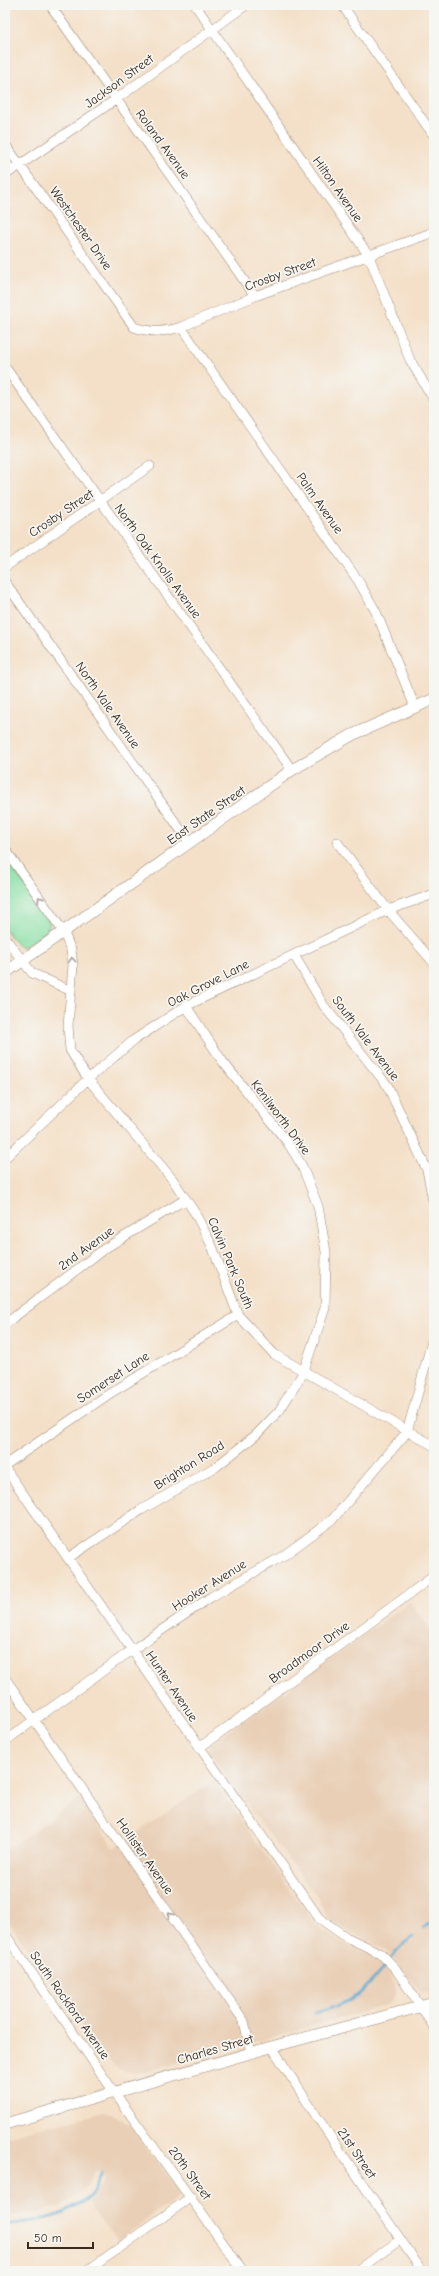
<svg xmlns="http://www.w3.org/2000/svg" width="439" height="2276" font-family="'Comic Neue',sans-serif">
  <rect width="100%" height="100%" fill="#f6f6f2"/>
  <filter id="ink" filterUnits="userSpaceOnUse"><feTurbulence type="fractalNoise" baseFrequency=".025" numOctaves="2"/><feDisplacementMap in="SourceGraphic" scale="8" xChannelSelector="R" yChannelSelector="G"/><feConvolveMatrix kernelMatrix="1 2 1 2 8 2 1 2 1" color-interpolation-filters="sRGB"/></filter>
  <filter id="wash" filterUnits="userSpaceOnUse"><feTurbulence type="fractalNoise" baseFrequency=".012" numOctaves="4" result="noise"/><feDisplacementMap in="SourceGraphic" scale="16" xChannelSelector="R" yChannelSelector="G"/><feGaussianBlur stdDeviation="0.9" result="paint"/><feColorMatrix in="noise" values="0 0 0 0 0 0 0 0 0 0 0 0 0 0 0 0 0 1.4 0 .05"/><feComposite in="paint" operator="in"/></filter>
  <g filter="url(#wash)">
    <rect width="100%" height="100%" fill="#f4e0c8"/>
    <path fill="#e9cfb6" d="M 410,1602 L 434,1634 L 434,1993 L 429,1994 L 419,1991 L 387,1951 L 329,1920 L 316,1895 L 265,1829 L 209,1753 L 209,1748 L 210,1744 Z
      M 214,1781 L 312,1921 L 323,1931 L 341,1942 L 374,1956 L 391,1975 L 396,1992 L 392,2001 L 384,2006 L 221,2051 L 150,2071 L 134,2073 L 118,2069 L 100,2052 L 5,1917 L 5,1851 L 80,1798 L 114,1848 Z
      M 104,2112 L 115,2115 L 131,2126 L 179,2192 L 176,2199 L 117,2241 L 89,2202 L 105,2179 L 100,2171 L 94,2172 L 91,2181 L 79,2194 L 60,2207 L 5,2217 L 5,2137 Z"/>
    <path fill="#88e0a4" stroke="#628561" d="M 5,857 L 47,917 L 50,924 L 46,932 L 25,947 L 18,946 L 5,929 Z"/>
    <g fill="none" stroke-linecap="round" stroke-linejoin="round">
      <path stroke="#57a9d2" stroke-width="2.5" d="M 423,1928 L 434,1920
        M 390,1959 L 400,1947 L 412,1937
        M 315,2013 C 354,2003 363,1994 387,1963
        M 5,2225 C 34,2221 66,2219 89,2197 C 95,2191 98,2180 102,2172"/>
    </g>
  </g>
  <g filter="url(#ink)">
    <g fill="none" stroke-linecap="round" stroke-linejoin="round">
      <defs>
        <path id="minor" d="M 50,5 L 255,296
          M 195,5 L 369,256 L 410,360 L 434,400
          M 342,5 L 434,136
          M 5,144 L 134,327 C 151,333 164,332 181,327 L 255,296 L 434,232
          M 5,175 L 115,100 L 246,5
          M 181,327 L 359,582 L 376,612 L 415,707
          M 5,367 L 292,770
          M 5,567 L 150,466
          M 5,582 L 190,843
          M 337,842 L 388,910 L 434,963
          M 5,849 L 63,931 L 71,950 L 73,965 L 68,1026 L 70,1050 L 88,1079 L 173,1180 L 195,1213 L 212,1246 L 238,1315 L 274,1354 L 434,1446
          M 5,938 L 32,973 L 71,991
          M 294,955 L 324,1006 L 387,1085 L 427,1170 L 434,1206
          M 5,1158 L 88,1079 L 134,1040 L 186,1006 L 388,910 L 434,894
          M 5,1324 L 104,1249 L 186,1199
          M 5,1465 L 109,1394 L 238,1315
          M 5,1468 L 319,1918 L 346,1937 L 380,1953 L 395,1968 L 434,2027
          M 68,1558 L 141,1510 L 217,1466 L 256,1435 L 279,1411 L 303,1373 L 325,1308 L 326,1252 L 318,1206 L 302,1166 L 288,1143 L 223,1062 L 186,1006
          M 5,1678 L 244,2021 L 251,2053
          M 5,1741 L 132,1650 L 211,1597 L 283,1556 L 332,1520 L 407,1432 L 434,1334
          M 199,1748 L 434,1576
          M 5,1934 L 114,2092 L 243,2271
          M 272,2047 L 313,2111 L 422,2271
          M 87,2271 L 191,2197
          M 356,2271 L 400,2240"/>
        <path id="major" d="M 5,973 L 292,770 L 352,735 L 434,699
          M 5,2124 L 264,2049 L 434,2003"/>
      </defs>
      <use href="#minor" stroke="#988573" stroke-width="10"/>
      <use href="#major" stroke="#988573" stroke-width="12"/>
      <use href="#minor" stroke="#fff" stroke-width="9"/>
      <use href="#major" stroke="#fff" stroke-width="11"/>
    </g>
    <defs><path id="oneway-chevron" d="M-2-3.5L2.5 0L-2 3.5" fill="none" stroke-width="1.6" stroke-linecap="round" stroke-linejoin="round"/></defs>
    <g stroke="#a79f9a">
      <use href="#oneway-chevron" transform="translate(40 899) rotate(-125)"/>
      <use href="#oneway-chevron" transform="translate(72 960) rotate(-96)"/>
      <use href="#oneway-chevron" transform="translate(170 1915) rotate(-125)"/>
    </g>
  </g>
  <g text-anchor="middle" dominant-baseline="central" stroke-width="3.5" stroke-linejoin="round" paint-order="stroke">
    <g font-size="13" fill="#3b2a1e" stroke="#f6f6f2">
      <text transform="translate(119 81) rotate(-36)">Jackson Street</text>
      <text transform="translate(163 144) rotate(54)">Roland Avenue</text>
      <text transform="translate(338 189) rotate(55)">Hilton Avenue</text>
      <text transform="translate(81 228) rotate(55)">Westchester Drive</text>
      <text transform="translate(280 274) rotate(-20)">Crosby Street</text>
      <text transform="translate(320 503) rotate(55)">Palm Avenue</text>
      <text transform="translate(61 513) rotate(-34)">Crosby Street</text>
      <text transform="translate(158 561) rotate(54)">North Oak Knolls Avenue</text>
      <text transform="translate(108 705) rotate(55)">North Vale Avenue</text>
      <text transform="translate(206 815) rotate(-35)">East State Street</text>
      <text transform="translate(208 983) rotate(-27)">Oak Grove Lane</text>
      <text transform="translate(366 1038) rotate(53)">South Vale Avenue</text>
      <text transform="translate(281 1117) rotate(53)">Kenilworth Drive</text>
      <text transform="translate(86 1248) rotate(-36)">2nd Avenue</text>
      <text transform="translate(231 1263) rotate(67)">Calvin Park South</text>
      <text transform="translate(113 1377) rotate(-33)">Somerset Lane</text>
      <text transform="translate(189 1465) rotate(-32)">Brighton Road</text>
      <text transform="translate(209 1585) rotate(-32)">Hooker Avenue</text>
      <text transform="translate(309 1652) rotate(-36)">Broadmoor Drive</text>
      <text transform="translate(172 1686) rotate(56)">Hunter Avenue</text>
      <text transform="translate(145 1856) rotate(55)">Hollister Avenue</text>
      <text transform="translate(70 2005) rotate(55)">South Rockford Avenue</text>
      <text transform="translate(215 2049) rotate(-16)">Charles Street</text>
      <text transform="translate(357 2153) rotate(56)">21st Street</text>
      <text transform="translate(190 2173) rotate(54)">20th Street</text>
    </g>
  </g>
  <rect width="439" height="2276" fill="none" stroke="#f6f6f2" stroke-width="20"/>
  <path d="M28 2242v6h65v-6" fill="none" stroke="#3b2a1e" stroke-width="2"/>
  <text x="34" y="2242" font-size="12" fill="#3b2a1e" stroke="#f6f6f2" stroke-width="3" paint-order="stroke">50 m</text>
</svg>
